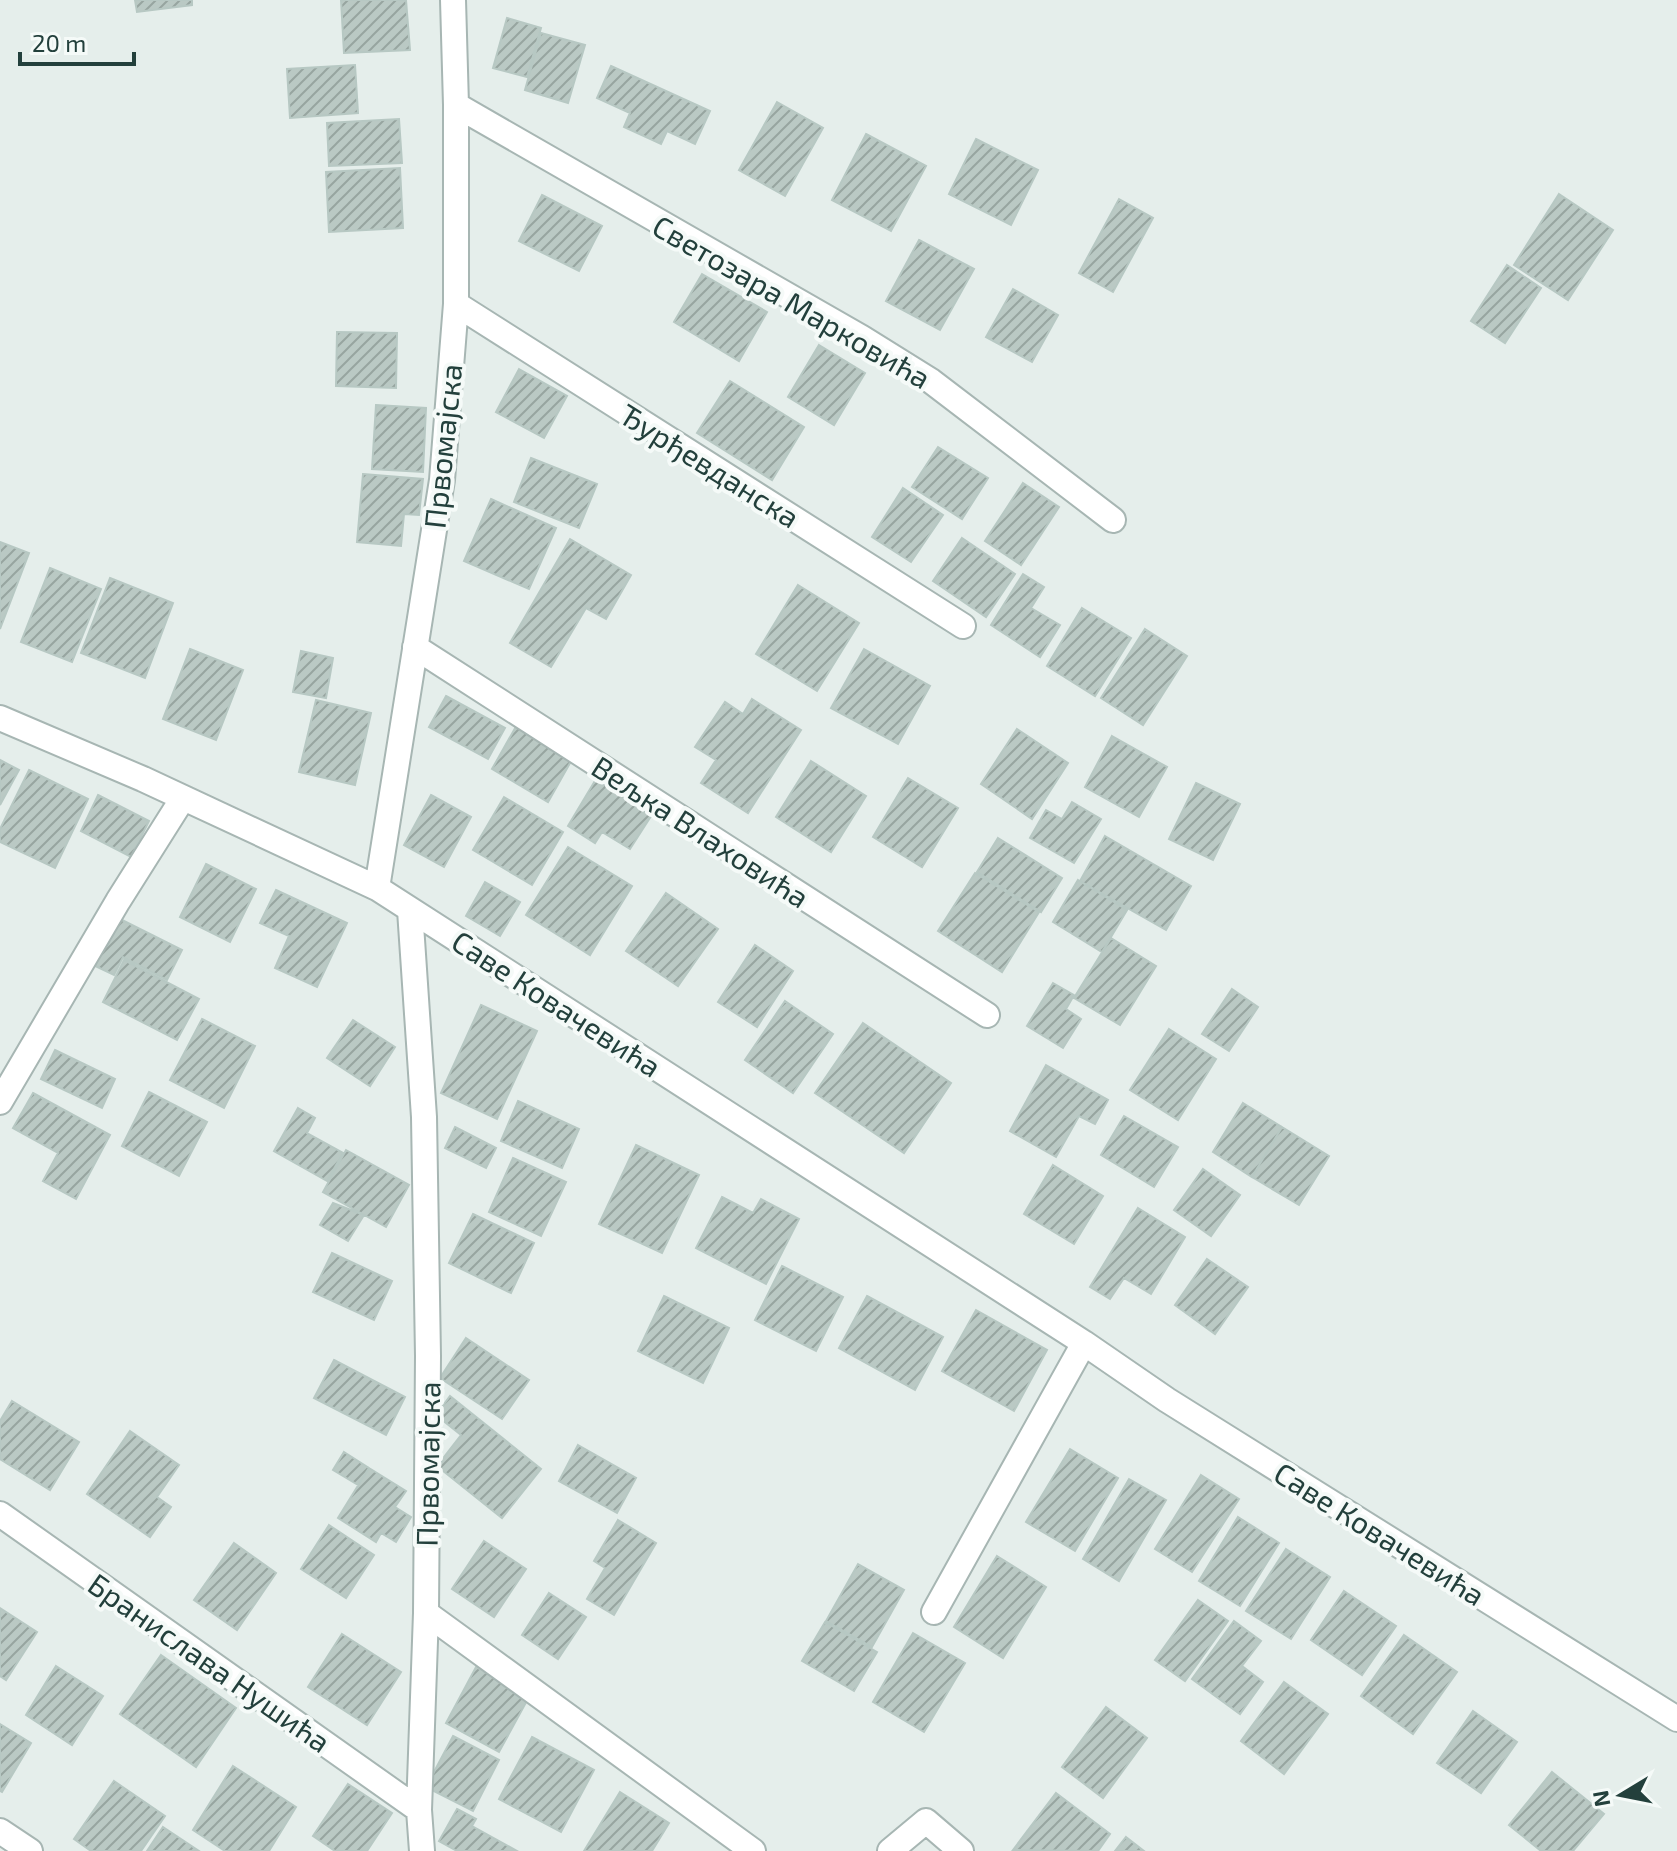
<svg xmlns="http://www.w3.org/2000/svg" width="1677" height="1851" font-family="'Exo 2',sans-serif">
  <defs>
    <pattern id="building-hatch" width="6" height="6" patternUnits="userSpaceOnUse" patternTransform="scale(2)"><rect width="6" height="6" fill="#bac9c4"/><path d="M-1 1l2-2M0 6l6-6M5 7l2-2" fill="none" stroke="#97a5a0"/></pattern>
  </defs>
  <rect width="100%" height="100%" fill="#e5eeeb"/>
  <path fill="url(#building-hatch)" stroke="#b7c8c3" stroke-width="2" d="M 135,0 L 192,0 L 192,5 L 137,12 Z
    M 341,0 L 406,0 L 410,50 L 344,53 Z
    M 507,18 L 541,28 L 527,77 L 493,68 Z
    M 541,33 L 585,45 L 568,103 L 525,90 Z
    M 355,65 L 358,113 L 290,118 L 287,69 Z
    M 611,66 L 710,111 L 695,144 L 667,131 L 661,144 L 624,127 L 630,113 L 597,98 Z
    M 777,102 L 823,128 L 785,196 L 739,170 Z
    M 399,119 L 402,163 L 329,166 L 327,123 Z
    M 866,134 L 926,166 L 891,231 L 832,200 Z
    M 976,139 L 1038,170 L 1011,225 L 949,194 Z
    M 400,168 L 403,228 L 329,232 L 326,172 Z
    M 1559,194 L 1613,230 L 1568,300 L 1514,265 Z
    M 542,195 L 602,226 L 579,271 L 519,241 Z
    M 1119,199 L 1153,218 L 1113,292 L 1079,273 Z
    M 919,240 L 974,269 L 940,330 L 886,301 Z
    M 1507,265 L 1541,288 L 1505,343 L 1471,321 Z
    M 702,274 L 767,312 L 739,361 L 674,322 Z
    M 1013,289 L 1058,315 L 1032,362 L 986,337 Z
    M 337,332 L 397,333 L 396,388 L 336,386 Z
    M 819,345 L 865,373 L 834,425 L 788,397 Z
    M 519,369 L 567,396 L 544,438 L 496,412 Z
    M 730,381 L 804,427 L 772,480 L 697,433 Z
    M 376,405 L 426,408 L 423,472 L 372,469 Z
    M 938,447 L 988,478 L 962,519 L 912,487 Z
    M 531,458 L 597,484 L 579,528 L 514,502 Z
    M 363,474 L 423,479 L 419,515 L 404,514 L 401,546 L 357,542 Z
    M 1023,483 L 1059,507 L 1021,565 L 985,541 Z
    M 903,488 L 943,515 L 911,562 L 872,537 Z
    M 491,499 L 556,528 L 529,589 L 464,561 Z
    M 962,538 L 1015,574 L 986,617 L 933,581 Z
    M 570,539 L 631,575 L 606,619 L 586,608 L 551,667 L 510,643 Z
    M 0,542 L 29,553 L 0,629 Z
    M 50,568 L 101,589 L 72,662 L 21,642 Z
    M 1023,574 L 1044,587 L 1031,608 L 1060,625 L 1040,657 L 991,625 Z
    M 110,578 L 173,603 L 145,678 L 81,653 Z
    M 798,585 L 859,623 L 817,691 L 756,654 Z
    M 1082,608 L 1131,638 L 1095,696 L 1047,666 Z
    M 1145,629 L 1187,656 L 1143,725 L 1101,698 Z
    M 190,649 L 243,670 L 216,740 L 163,719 Z
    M 864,649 L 930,686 L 898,744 L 831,708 Z
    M 301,651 L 333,658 L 326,698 L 293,692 Z
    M 446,696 L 505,728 L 488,759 L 429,727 Z
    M 752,699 L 801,730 L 748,813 L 701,783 L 716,760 L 695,747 L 725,702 L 743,714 Z
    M 316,700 L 371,713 L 355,785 L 299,772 Z
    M 518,723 L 574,756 L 548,802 L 492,769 Z
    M 1017,729 L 1068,763 L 1032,819 L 981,784 Z
    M 1112,736 L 1167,767 L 1139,817 L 1085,787 Z
    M 0,760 L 19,770 L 0,805 Z
    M 811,761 L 866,796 L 831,852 L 776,817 Z
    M 29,770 L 88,799 L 55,868 L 0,842 L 0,829 Z
    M 908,778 L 958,808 L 922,867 L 873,837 Z
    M 596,779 L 653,813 L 630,849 L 602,832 L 595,843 L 568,826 Z
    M 1196,783 L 1240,804 L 1213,860 L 1169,839 Z
    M 98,795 L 149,821 L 131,857 L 81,831 Z
    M 431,795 L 471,817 L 444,867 L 404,845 Z
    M 504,797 L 563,832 L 532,885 L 473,850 Z
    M 1072,802 L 1101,819 L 1074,863 L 1030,838 L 1046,810 L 1062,819 Z
    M 1105,836 L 1191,886 L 1166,930 L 1080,881 Z
    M 998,838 L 1062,878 L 1041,912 L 977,872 Z
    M 568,847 L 632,886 L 590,955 L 526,915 Z
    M 206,864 L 256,889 L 230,942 L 180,917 Z
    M 975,873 L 1039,912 L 1002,972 L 938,931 Z
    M 1078,880 L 1127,910 L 1102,952 L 1053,922 Z
    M 485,882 L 520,902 L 500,936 L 466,916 Z
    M 276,890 L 347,923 L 317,987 L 275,968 L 289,936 L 260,923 Z
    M 666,893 L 718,929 L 678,986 L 626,951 Z
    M 114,916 L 182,950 L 167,980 L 123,957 L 114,975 L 91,964 Z
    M 1111,938 L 1156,966 L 1120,1025 L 1074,998 Z
    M 755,945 L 793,971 L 757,1027 L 718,1002 Z
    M 124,960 L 199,999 L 177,1040 L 103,1002 Z
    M 1053,983 L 1074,995 L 1066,1009 L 1081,1019 L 1063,1048 L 1027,1026 Z
    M 1232,989 L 1258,1007 L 1229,1051 L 1202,1034 Z
    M 785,1001 L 833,1034 L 793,1093 L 745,1060 Z
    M 481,1005 L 537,1031 L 497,1119 L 441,1093 Z
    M 202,1019 L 255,1046 L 224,1108 L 170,1080 Z
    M 353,1020 L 395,1047 L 370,1086 L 327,1058 Z
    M 863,1023 L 951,1083 L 904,1153 L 815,1093 Z
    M 1169,1029 L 1216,1059 L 1178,1120 L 1130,1090 Z
    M 55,1050 L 115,1079 L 102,1108 L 41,1079 Z
    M 1046,1065 L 1108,1100 L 1095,1124 L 1079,1116 L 1056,1157 L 1010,1131 Z
    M 149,1092 L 207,1122 L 179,1176 L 122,1146 Z
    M 33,1093 L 110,1135 L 76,1199 L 43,1181 L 58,1153 L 13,1128 Z
    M 518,1101 L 579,1129 L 562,1168 L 501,1141 Z
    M 1243,1103 L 1282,1127 L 1252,1177 L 1213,1152 Z
    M 298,1108 L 315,1118 L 307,1133 L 343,1153 L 327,1181 L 274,1151 Z
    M 1124,1116 L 1178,1147 L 1154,1187 L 1101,1155 Z
    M 455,1127 L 496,1148 L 486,1168 L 445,1148 Z
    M 1282,1127 L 1329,1156 L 1299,1205 L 1252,1177 Z
    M 636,1145 L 699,1175 L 662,1253 L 599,1224 Z
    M 346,1150 L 409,1185 L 386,1227 L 323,1192 Z
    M 513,1158 L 566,1182 L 541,1236 L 489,1212 Z
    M 1053,1165 L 1103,1196 L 1074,1244 L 1024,1214 Z
    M 1203,1169 L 1240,1195 L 1211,1236 L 1174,1210 Z
    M 722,1197 L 753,1213 L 761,1199 L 799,1219 L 766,1284 L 696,1248 Z
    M 333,1203 L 364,1215 L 348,1241 L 320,1225 Z
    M 1138,1208 L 1185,1237 L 1151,1294 L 1124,1278 L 1110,1299 L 1090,1287 Z
    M 473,1214 L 534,1243 L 511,1293 L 449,1263 Z
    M 332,1253 L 392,1281 L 374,1320 L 313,1292 Z
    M 1207,1259 L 1248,1287 L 1215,1334 L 1175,1305 Z
    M 782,1266 L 843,1297 L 816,1351 L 755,1320 Z
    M 664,1296 L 729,1328 L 703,1383 L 638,1351 Z
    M 867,1296 L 943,1337 L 915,1390 L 839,1348 Z
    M 976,1310 L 1047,1350 L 1014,1411 L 942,1371 Z
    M 466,1338 L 529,1380 L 502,1419 L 440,1378 Z
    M 334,1360 L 405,1397 L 386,1435 L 314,1398 Z
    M 450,1396 L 541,1469 L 502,1518 L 437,1466 L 461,1435 L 436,1415 Z
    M 12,1401 L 79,1442 L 50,1490 L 0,1459 L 0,1421 Z
    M 130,1431 L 179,1465 L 157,1497 L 171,1507 L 150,1537 L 87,1494 Z
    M 578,1445 L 636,1478 L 617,1513 L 559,1481 Z
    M 1070,1449 L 1118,1478 L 1075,1551 L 1026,1522 Z
    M 344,1452 L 369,1468 L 358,1485 L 333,1470 Z
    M 369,1468 L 406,1491 L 395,1507 L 411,1517 L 396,1542 L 381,1533 L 376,1542 L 338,1518 Z
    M 1201,1475 L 1239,1499 L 1192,1572 L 1155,1549 Z
    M 1129,1479 L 1166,1500 L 1119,1581 L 1083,1559 Z
    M 1238,1517 L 1279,1543 L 1240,1606 L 1199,1581 Z
    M 618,1520 L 656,1543 L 614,1615 L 587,1599 L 605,1568 L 594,1561 Z
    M 329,1525 L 374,1555 L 346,1598 L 301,1569 Z
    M 484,1541 L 526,1569 L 494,1617 L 452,1589 Z
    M 234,1543 L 276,1573 L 237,1630 L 194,1600 Z
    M 1286,1549 L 1330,1577 L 1291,1639 L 1246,1611 Z
    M 997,1556 L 1046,1587 L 1003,1658 L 954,1627 Z
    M 858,1564 L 904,1590 L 872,1647 L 826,1621 Z
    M 1344,1591 L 1396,1626 L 1362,1675 L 1311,1640 Z
    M 549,1593 L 586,1617 L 558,1659 L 522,1635 Z
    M 1198,1600 L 1228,1621 L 1185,1681 L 1155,1660 Z
    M 0,1608 L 37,1632 L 6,1680 L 0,1676 Z
    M 1234,1621 L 1261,1641 L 1242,1666 L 1263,1682 L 1240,1714 L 1192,1679 Z
    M 825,1622 L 877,1652 L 854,1691 L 802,1661 Z
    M 913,1633 L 965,1663 L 924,1732 L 873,1702 Z
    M 342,1634 L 401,1672 L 367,1725 L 308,1687 Z
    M 1404,1635 L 1457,1672 L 1413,1734 L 1361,1696 Z
    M 161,1655 L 236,1708 L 196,1767 L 120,1714 Z
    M 56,1666 L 103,1696 L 72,1745 L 26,1715 Z
    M 476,1667 L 529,1697 L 499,1752 L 446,1723 Z
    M 1284,1682 L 1328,1714 L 1284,1774 L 1241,1741 Z
    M 1106,1707 L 1147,1738 L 1103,1798 L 1062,1767 Z
    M 1473,1711 L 1517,1742 L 1481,1793 L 1437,1763 Z
    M 0,1724 L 31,1743 L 2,1792 L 0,1791 Z
    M 453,1736 L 499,1760 L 473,1811 L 426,1787 Z
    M 532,1737 L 594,1770 L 561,1832 L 499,1799 Z
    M 233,1766 L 296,1807 L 269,1851 L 225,1851 L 193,1830 Z
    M 1552,1772 L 1604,1814 L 1573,1851 L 1541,1851 L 1509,1825 Z
    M 114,1781 L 165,1816 L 141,1851 L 91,1851 L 74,1839 Z
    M 348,1784 L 392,1813 L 367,1851 L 335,1851 L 313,1836 Z
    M 620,1792 L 669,1823 L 652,1851 L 584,1851 Z
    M 1056,1793 L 1110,1834 L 1098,1851 L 1013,1850 Z
    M 457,1809 L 476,1819 L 472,1826 L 517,1851 L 457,1851 L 439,1841 Z
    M 163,1827 L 199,1851 L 147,1851 Z
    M 1126,1837 L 1144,1851 L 1115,1851 Z"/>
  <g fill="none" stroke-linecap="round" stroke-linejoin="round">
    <defs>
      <path id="minor" d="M 456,105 L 862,338 L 931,381 L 1113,520
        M 456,304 L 963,626
        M 415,647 L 987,1015
        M 0,718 L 143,779 L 377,888 L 1084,1343 L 1167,1400 L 1677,1719
        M 377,888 L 442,480 L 456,304 L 456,105 L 453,0
        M 410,910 L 424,1117 L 428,1356 L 426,1613 L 419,1810 L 422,1851
        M 0,1102 L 118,901 L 183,798
        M 0,1514 L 419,1810
        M 934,1612 L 1084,1343
        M 426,1613 L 753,1851
        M 0,1831 L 30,1851
        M 890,1851 L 926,1821 L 961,1851"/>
    </defs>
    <use href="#minor" stroke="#a7b6b3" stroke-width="28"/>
    <use href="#minor" stroke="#fff" stroke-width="24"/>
  </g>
  <g text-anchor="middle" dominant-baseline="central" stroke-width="8" stroke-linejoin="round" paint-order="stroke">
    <g font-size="30" fill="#23403c" stroke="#f5faf8">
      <text transform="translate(792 301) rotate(30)">Светозара Марковића</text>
      <text transform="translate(442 446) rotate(-84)">Првомајска</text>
      <text transform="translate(710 465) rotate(32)">Ђурђевданска</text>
      <text transform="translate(701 831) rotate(33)">Вељка Влаховића</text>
      <text transform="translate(557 1003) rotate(33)">Саве Ковачевића</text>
      <text transform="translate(427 1464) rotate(-89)">Првомајска</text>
      <text transform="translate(1380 1533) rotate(32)">Саве Ковачевића</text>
      <text transform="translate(210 1662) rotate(35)">Бранислава Нушића</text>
    </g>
  </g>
  <g transform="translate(1621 1795) rotate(260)" stroke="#f5faf8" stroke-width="6" paint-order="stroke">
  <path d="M0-6L14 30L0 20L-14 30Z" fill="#23403c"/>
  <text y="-12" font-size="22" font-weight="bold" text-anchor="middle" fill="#23403c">N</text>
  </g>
  <path d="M20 52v12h114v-12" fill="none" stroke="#23403c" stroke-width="4"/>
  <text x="32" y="52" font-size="24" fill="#23403c" stroke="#f5faf8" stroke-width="6" paint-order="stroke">20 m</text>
</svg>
